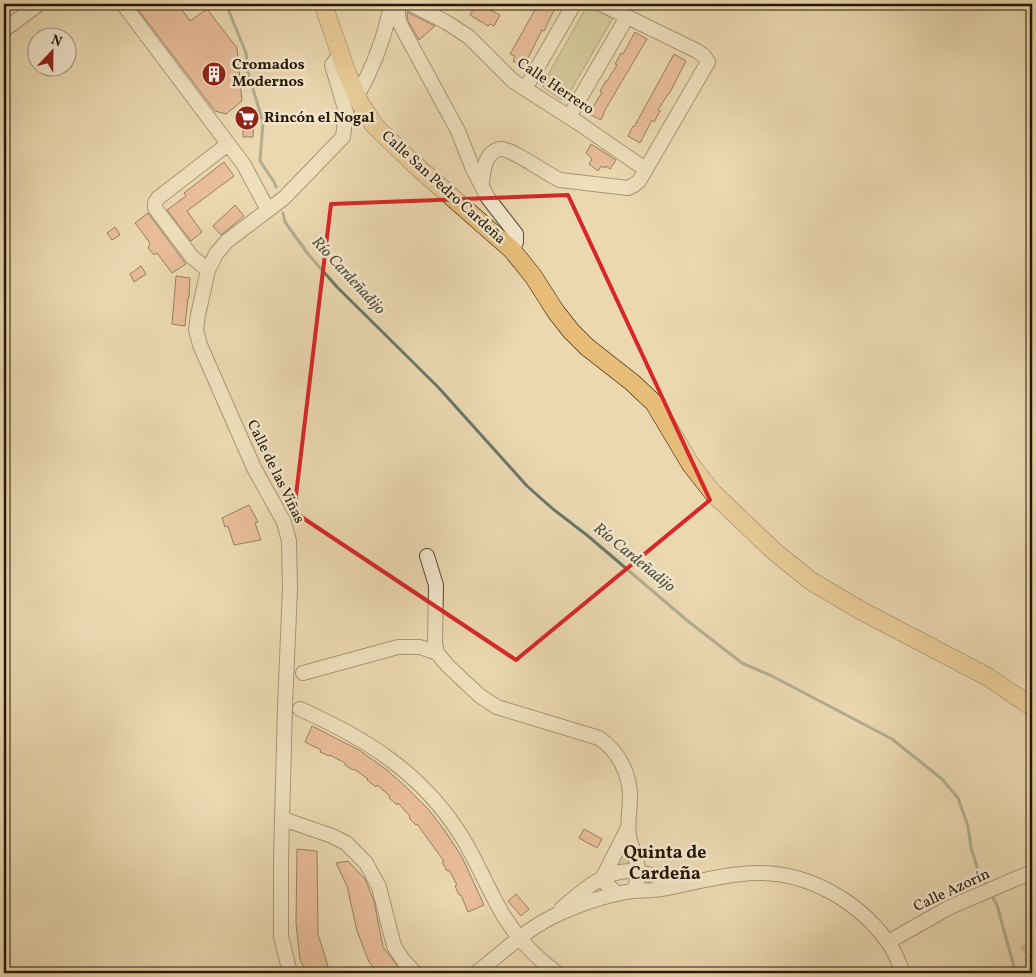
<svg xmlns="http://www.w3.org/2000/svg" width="1036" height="977" font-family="Vollkorn,serif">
  <rect width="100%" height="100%" fill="#ebd8b1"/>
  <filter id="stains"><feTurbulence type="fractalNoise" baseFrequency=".004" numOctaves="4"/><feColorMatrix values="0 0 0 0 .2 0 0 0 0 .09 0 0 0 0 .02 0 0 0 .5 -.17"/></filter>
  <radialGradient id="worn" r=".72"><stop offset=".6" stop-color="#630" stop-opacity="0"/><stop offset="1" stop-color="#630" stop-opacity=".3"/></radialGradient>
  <path fill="#bcbd88" stroke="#716a47" d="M 588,4 L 614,16 L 567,97 L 564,99 L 560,99 L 543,87 L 544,82 Z
    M 624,841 L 629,862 L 632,868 L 611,869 Z
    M 1032,943 L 1032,962 L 1021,947 Z"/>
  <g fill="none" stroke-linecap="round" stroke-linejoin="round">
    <path stroke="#6a786a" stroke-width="3" d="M 226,4 L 246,53 L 248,73 L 263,122 L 260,161 L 274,182 L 276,187
      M 283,213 L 285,222 L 308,254 L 337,287 L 438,387 L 527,486 L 553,509 L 588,536 L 689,622 L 742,663 L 772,676 L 892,739 L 942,779 L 958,798 L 968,826 L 971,848 L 979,873 L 985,883
      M 993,898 L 997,905 L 1014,967 L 1032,972"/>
  </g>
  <path fill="#e69c7d" stroke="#261706" d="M 134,4 L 178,4 L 190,21 L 207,9 L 237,48 L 242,101 L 226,114 L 215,111 Z
    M 476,4 L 488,4 L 486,8 L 500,15 L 494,26 L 490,24 L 488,26 L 470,15 Z
    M 545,4 L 557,4 L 544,31 L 542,30 L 528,58 L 526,57 L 522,66 L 513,61 L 515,56 L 510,54 L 536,8 L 541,10 Z
    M 407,12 L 435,26 L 419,40 L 408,21 Z
    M 635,32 L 647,39 L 605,110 L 601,120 L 589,114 L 602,92 L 600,91 L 606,81 L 607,81 L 617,65 L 615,64 L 621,53 L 623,54 Z
    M 674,54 L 686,61 L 669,94 L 668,94 L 658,110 L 660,111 L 654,122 L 652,120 L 640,143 L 628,136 L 633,126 L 634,127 Z
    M 243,112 L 254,112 L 253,137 L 243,137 Z
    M 591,144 L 616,160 L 610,169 L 606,166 L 605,168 L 601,166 L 598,171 L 589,164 L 592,159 L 586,153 Z
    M 224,162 L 234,176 L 187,211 L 202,232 L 191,241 L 167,210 L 186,196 L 184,193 Z
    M 235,205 L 244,216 L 221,235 L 213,226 Z
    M 148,213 L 186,264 L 172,273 L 157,253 L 154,255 L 148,248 L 150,243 L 135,223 Z
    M 115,227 L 120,235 L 112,240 L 107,233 Z
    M 141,266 L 146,274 L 134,282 L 130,274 Z
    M 176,276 L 190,278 L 189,298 L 188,298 L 185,326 L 172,324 Z
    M 249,505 L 258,522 L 255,523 L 261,540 L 234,545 L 228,526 L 225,527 L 222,518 Z
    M 312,726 L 359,750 L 387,770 L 405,786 L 429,810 L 445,831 L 462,857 L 484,905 L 468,912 L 461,895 L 459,895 L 455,886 L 457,885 L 449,870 L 447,871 L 442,862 L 444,861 L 417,824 L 416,825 L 409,818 L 410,816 L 398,803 L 397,805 L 389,798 L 390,796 L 377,785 L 376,787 L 367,780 L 368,779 L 354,769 L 353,770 L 345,765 L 345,763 L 330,755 L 329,756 L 320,752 L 321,750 L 305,742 Z
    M 584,829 L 602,839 L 597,848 L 579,838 Z
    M 297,849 L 317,851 L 318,934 L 330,973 L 307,973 L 300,960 L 296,923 Z
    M 348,861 L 365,879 L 374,901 L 383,947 L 403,973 L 378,973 L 369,962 L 357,931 L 347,886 L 336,863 Z
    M 516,894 L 529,909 L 521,916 L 508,901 Z"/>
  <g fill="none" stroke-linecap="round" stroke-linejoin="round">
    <defs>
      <path id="minor" d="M 123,4 L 244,165 L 268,210
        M 398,4 L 398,17 L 400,24 L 458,131 L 473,169 L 488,198 L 516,234 L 516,242 L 512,250
        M 411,4 L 446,22 L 469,37 L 513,81 L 580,124 L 645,169
        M 4,30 L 39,4
        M 525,89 L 574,4
        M 357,96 C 373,68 385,36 391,4
        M 569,117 L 627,17
        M 482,184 C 483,176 483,165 488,158 C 490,154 496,149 501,149 C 513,149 546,174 560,180 L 628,188 L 634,185 L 639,181 L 708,62 L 704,56 L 697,51 L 601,4
        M 208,270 L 192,257 L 155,208 L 155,203 L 158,198 L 228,144
        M 427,556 L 436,585 L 435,643 L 437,653 L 448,666 L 480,696 L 497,707 L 599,738 C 618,751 630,773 630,797 C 630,810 627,823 629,836 C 633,856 645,870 633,891
        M 303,673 L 398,647 L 420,647 L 437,653
        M 300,709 C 367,739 422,773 462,837 C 478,863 489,892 505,918 C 519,940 536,958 557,973
        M 283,819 L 332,836 L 346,843 L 366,863 L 379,887 L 394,946 L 403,960 L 415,973
        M 618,894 L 605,883 L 603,877 L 628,828
        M 561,909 C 580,893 601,872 629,871 C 645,871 663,879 679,883
        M 888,942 L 950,907 L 1032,872
        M 290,973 L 281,936 L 281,859 L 285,706 L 290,588 L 289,541 L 284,522 L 254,468 L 200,345 L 196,330 L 198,315 L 208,270 L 216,254 L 227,241 L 284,198 L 343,137 L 346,112 L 332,65 L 340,54
        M 476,973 C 501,954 524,931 552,917 C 577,905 605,895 632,891 C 642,890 652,891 662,889 C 693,883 724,874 755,873 C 807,871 858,901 888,942 C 895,951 899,963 903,973"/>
      <path id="major" d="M 323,4 L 347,73 L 360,103 L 374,125 L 413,163 L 512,250 L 533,276 L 556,312 L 571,331 L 587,347 L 633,383 L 654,403 L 691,465 L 713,493 L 775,552 L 811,581 L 860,610 L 988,677 L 1032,707"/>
    </defs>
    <use href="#minor" stroke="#574731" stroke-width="16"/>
    <use href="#major" stroke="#261706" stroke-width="19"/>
    <use href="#minor" stroke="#f2e6cc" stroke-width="14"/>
    <use href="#major" stroke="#e6bc78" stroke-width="18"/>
  </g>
  <path d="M0 0H1036V977H0ZM 568,195 L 710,500 L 516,660 L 294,512 L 331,204 Z" fill="#ebd8b1" fill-opacity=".55" fill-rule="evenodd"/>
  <path fill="none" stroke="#d62828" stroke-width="4" stroke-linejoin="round" d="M 568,195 L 710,500 L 516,660 L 294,512 L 331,204 Z"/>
  <defs>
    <symbol id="building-disc" viewBox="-11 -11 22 22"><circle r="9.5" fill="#8f2418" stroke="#f2e6cc"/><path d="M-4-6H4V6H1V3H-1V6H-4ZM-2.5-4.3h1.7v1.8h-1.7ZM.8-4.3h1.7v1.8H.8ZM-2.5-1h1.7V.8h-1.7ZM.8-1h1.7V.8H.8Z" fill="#fff"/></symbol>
    <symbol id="supermarket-disc" viewBox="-11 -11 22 22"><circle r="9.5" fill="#8f2418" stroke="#f2e6cc"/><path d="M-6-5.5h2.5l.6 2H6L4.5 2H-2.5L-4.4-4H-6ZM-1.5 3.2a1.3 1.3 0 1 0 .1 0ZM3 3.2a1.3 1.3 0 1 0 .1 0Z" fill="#fff"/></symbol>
  </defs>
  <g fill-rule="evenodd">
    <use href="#building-disc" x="200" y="60" width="28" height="28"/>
    <use href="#supermarket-disc" x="233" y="104" width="28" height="28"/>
  </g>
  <g text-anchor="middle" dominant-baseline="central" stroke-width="5" stroke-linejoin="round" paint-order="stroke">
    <g font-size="15" font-weight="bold" fill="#261706" stroke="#f2e6cc" text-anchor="start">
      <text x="232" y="65">Cromados<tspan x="232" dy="17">Modernos</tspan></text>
      <text x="264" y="118">Rincón el Nogal</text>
    </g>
    <g font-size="15" fill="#261706" stroke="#f2e6cc">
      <text transform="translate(555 87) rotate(34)">Calle Herrero</text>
      <text transform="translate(443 188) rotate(42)">Calle San Pedro Cardeña</text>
      <text transform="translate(275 472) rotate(64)">Calle de las Viñas</text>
      <text transform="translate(952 891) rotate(-25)">Calle Azorín</text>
    </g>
    <g font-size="16" font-style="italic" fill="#4e5040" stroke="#f2e6cc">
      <text transform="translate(348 276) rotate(47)">Río Cardeñadijo</text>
      <text transform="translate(634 558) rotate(39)">Río Cardeñadijo</text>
    </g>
    <g font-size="18" font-weight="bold" fill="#261706" stroke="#f2e6cc">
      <text x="665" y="853">Quinta de<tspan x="665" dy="21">Cardeña</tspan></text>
    </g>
  </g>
  <rect width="1036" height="977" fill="none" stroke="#ebd8b1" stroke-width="20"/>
  <rect x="5" y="5" width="1026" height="967" fill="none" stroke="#261706" stroke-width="2.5"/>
  <rect x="10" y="10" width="1016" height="957" fill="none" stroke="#261706"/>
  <g transform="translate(52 52) rotate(22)"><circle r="24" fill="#f2e6cc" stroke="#a0937d"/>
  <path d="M0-4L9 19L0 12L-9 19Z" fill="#8f2418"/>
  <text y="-8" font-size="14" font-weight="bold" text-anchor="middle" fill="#261706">N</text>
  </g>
  <rect width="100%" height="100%" filter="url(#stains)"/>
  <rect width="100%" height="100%" fill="url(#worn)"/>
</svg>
